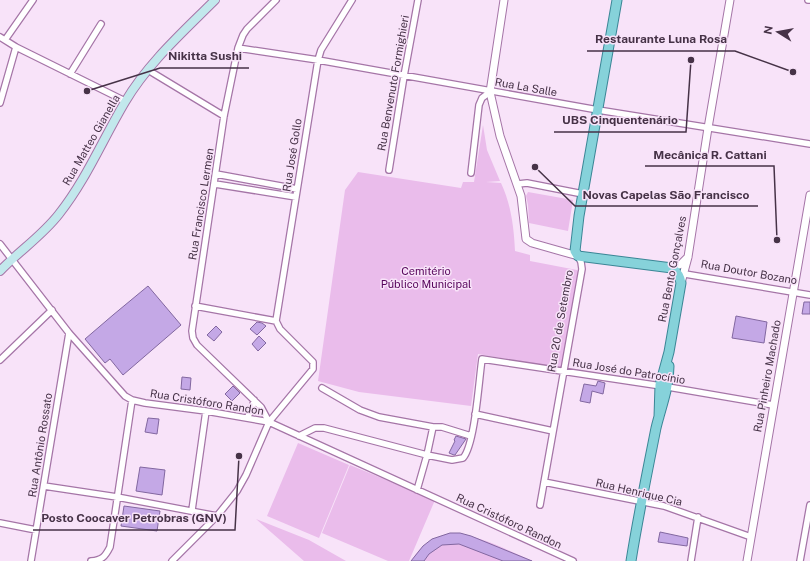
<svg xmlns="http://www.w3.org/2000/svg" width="810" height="561" font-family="'Public Sans',sans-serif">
  <rect width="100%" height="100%" fill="#f8e3f9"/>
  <path fill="#eabceb" d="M 483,125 L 487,150 L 500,181 L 486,182 L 501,183 C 511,204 514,228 515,251 L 530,255 L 530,261 L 577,270 L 578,272 L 561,368 L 478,354 L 471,406 L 359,392 L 318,381 L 345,190 L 358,172 L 461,188 L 463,182 L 474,182 Z
    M 528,192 L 573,200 L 568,231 L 529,223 L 528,205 L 526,196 Z
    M 298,443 L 349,465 L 319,538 L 267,516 Z
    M 350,465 L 435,500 L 409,561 L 388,561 L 322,533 Z
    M 256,519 L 309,540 L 346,561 L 304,561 Z
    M 450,533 C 475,533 509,551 533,561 L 411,561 C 421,545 432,538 450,533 Z"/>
  <path fill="#c4a8e6" stroke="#8267a0" d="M 148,286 L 181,325 L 123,375 L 110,359 L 105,363 L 85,339 L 113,315 Z
    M 804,302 L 810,302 L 810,314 L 802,314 Z
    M 736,316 L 767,322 L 764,343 L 732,338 Z
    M 257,322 L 262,323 L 266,326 L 257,335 L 250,329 Z
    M 216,326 L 222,332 L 214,341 L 207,335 Z
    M 259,336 L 266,343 L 258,351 L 252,344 Z
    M 182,377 L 191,378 L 190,390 L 181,389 Z
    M 598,381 L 605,383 L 603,394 L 592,391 L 590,403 L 580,401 L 584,384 L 596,386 Z
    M 233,386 L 240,393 L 232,401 L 225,394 Z
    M 148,418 L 159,419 L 157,434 L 145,432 Z
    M 456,436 L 466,439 L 455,455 L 454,455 L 449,453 L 455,441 L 454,440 Z
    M 140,467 L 165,470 L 162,495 L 136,491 Z
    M 124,506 L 160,511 L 157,531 L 121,526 Z
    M 660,532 L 688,538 L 687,546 L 658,542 Z
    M 450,533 L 460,533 L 471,536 L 532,561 L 503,561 L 459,544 L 442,545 L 429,554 L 424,561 L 411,561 L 423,546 L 432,539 Z"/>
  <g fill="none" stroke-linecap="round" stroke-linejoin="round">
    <defs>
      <path id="minor" d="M 808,0 L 810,0
        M 0,37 L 16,47 L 125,101
        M 5,40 L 33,0
        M 238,48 L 318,60 L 598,110 L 810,144
        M 148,70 L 224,116
        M 70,74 L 101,24
        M 0,103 L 16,47
        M 389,170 L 404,76 L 418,0
        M 471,173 L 479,105 L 482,98 L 490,92
        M 216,174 L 297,189
        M 215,184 L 296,197
        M 518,184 L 527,183 L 583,194
        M 0,244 L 69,333 L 125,396 L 132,400 L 145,403 L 206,411 L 269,422 L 573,561
        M 685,274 L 810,295
        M 195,306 L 276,321
        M 276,321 L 318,60 L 321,50 L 352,0
        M 0,360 L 52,310
        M 322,388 L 360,410 L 379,417 L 433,427 L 442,427 L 471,436
        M 475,414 L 553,431
        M 247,418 L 252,409 L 254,400
        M 269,422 L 261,407 L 197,345 L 193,338 L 192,331 L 224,116 L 238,48 L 243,35 L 247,29 L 276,0
        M 299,436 L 315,428 L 324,428 L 427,455 L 452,460 L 463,458 C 475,445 479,379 482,359 L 668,387 L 773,405
        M 544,482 L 664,506 L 751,537
        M 44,486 L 117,497 L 217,516
        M 417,490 L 427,455 L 433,427
        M 540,505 L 582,269 L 581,262 L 578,256
        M 192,510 L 206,411
        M 0,523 L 36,530
        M 31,561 L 69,333
        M 91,561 C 102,560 105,557 110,547 L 132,400
        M 172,561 L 217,516 L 237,491 L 246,475 L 269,422 L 313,369 L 313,362 L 280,329 L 276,321
        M 691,561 L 698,517
        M 800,561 L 810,505"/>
      <path id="tertiary" d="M 504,0 L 490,92 L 500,136 L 521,196 L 526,239 L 532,243 L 578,256
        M 672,268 L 681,264 L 688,257
        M 681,283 L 688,257 L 708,128 L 730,0
        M 747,561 L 810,195"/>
      <path id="secondary" d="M 0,271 C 19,251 42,236 59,214 C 86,180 103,139 125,102 C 148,63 183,32 215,0"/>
      <path id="primary" d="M 617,0 L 579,216 L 575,251 L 578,256 L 672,268 C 677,272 680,276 681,283 L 669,352 L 660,385 L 659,417
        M 631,561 C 638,517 647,473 656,428 C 661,407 669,388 669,366"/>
    </defs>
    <use href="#minor" stroke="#a575a7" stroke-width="8"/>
    <use href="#tertiary" stroke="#a575a7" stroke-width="9"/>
    <use href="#secondary" stroke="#a575a7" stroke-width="10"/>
    <use href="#primary" stroke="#3b8696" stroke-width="11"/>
    <use href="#minor" stroke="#fff" stroke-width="5.5"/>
    <use href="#tertiary" stroke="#fff" stroke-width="7"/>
    <use href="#secondary" stroke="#c2e8ec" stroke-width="8"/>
    <use href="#primary" stroke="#86d2da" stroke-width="9"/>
  </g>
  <g text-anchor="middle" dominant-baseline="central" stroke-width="3" stroke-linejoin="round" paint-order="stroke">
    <g font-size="11" fill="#463247" stroke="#f8e3f9">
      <text transform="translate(393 83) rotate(-80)">Rua Benvenuto Formighieri</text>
      <text transform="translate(526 87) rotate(10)">Rua La Salle</text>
      <text transform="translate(91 140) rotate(-60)">Rua Matteo Gianella</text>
      <text transform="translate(292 155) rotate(-81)">Rua José Gollo</text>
      <text transform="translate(201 204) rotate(-81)">Rua Francisco Lermen</text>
      <text transform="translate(672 269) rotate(-79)">Rua Bento Gonçalves</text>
      <text transform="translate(749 272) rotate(10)">Rua Doutor Bozano</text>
      <text transform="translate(560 321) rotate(-80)">Rua 20 de Setembro</text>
      <text transform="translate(629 371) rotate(9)">Rua José do Patrocínio</text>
      <text transform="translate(767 376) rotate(-80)">Rua Pinheiro Machado</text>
      <text transform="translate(207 402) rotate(9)">Rua Cristóforo Randon</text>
      <text transform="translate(40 445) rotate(-81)">Rua Antônio Rossato</text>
      <text transform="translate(639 492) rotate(13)">Rua Henrique Cia</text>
      <text transform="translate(509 521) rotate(25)">Rua Cristóforo Randon</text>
    </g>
    <g font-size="11" fill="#57055c" stroke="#f8e3f9">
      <text x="426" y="271">Cemitério<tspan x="426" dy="13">Público Municipal</tspan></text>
    </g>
  </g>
  <path fill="none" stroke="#463247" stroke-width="1.5" d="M793 72L735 51H587M87 91L160 68H249M691 60L686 132H554M777 240L774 166H645M535 167L575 206H758M239 456L235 530H33"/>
  <g fill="#463247" stroke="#f8e3f9" stroke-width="1.5">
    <circle cx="793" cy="72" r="4"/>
    <circle cx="87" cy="91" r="4"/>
    <circle cx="691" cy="60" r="4"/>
    <circle cx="777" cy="240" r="4"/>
    <circle cx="535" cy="167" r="4"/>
    <circle cx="239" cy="456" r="4"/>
  </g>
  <g font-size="12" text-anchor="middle" font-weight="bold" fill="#463247" stroke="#f8e3f9" stroke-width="3" stroke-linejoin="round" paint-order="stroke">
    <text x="661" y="43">Restaurante Luna Rosa</text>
    <text x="205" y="60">Nikitta Sushi</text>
    <text x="620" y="124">UBS Cinquentenário</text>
    <text x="710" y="159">Mecânica R. Cattani</text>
    <text x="666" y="199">Novas Capelas São Francisco</text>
    <text x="134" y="522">Posto Coocaver Petrobras (GNV)</text>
  </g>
  <g transform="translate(778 32) rotate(281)" stroke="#f8e3f9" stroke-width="3" paint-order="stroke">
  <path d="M0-3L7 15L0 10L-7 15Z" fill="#463247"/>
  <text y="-6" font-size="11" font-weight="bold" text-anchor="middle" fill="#463247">N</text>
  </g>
</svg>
